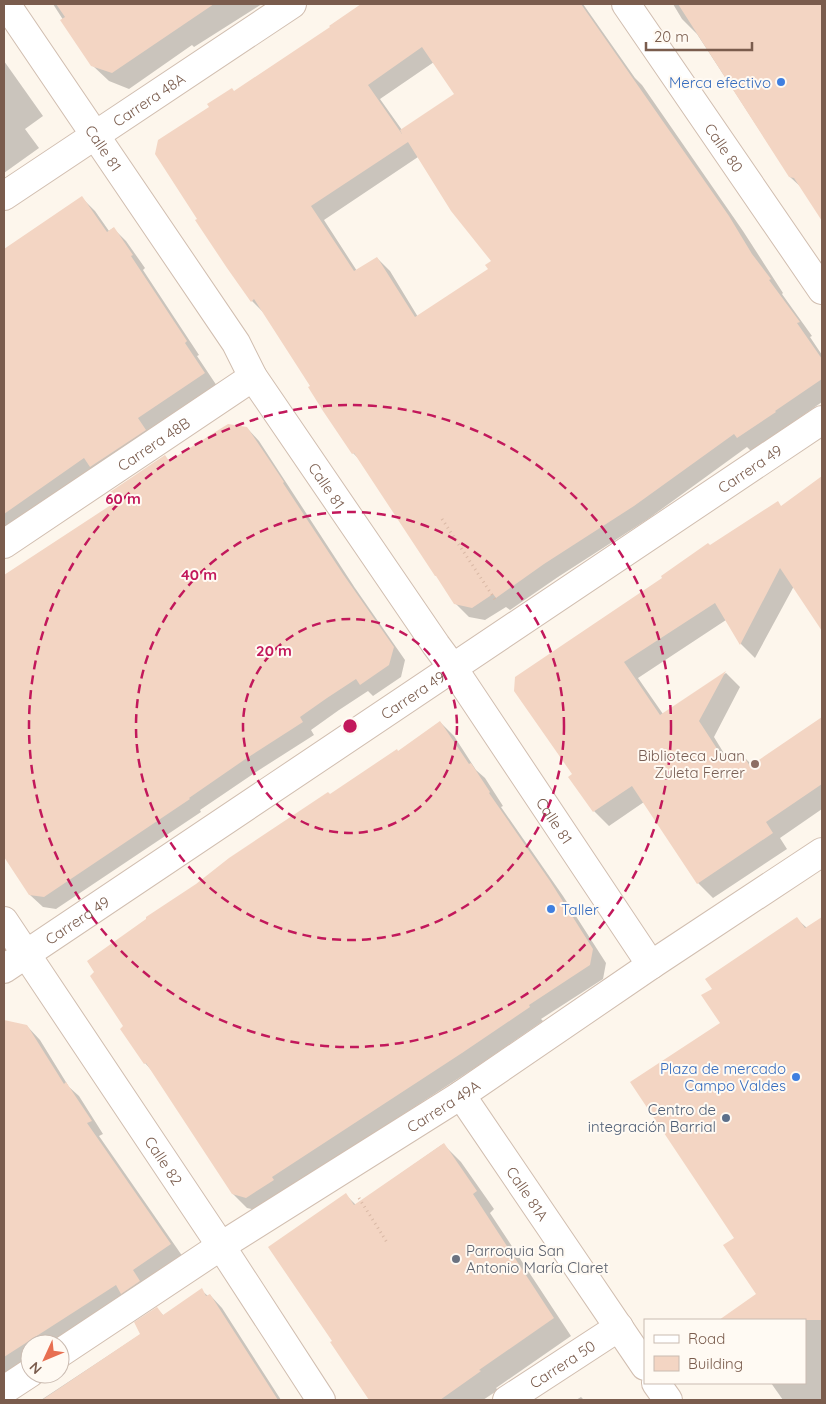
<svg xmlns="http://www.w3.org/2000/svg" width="826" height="1404" font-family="Quicksand,sans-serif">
  <rect width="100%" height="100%" fill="#fdf6ec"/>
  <path fill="#0003" fill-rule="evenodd" d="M 53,4 L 262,4 L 194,47 L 192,45 L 129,89 L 109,81 L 92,65 Z
    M 363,4 L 583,4 L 635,78 L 642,85 L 743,231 L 783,293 L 782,294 L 812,336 L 810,337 L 822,355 L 822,402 L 751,451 L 747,447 L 648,519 L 558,577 L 510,610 L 506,607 L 485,620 L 469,617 L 455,603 L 360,460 L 353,453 L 266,315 L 252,301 L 197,220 L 235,92 L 332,28 L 330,26 ZM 434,62 L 456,94 L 402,130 L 380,99 ZM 418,157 L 493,261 L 490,269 L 418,317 L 390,271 L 377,258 L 357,271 L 324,220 Z
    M 673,4 L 822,4 L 822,218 L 802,188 L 790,177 L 697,34 L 682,19 Z
    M 4,61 L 43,116 L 25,129 L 39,148 L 4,173 Z
    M 82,198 L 95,211 L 109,231 L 113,228 L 126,241 L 145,268 L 143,270 L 199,355 L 197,356 L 217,386 L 4,535 L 4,250 Z
    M 247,428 L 259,441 L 355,588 L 405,660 L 401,677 L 373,696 L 368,691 L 339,710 L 311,730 L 314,735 L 256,772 L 200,810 L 201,812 L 56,909 L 43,907 L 30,895 L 4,854 L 4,577 L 119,502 L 165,457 L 170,462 Z
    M 822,478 L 822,628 L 794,586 L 755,658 L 741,644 L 726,620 L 638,678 L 663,714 L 726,673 L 740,687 L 714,737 L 728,760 L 740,753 L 753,766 L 822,718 L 822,809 L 780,838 L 787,849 L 713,898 L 698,883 L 644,802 L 609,826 L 594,811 L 573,774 L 515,691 L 710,547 L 781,507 Z
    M 440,722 L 454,736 L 476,770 L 485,778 L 503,806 L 501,807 L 563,896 L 606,963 L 603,979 L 541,1019 L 543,1021 L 476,1067 L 285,1191 L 260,1211 L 247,1208 L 233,1194 L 153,1072 L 145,1063 L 330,795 L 398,752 Z
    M 822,918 L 822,1400 L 783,1400 L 771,1383 L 805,1383 L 805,1320 L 729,1320 L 727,1317 L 758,1295 L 736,1238 L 722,1023 L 713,989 L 797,919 L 807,928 Z
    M 5,1022 L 27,1026 L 40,1040 L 69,1087 L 79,1096 L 103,1134 L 99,1136 L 183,1257 L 55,1344 L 30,1344 L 30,1361 L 4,1378 Z
    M 443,1144 L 461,1162 L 494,1209 L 490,1213 L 571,1336 L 496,1388 L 498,1390 L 483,1400 L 372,1400 L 367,1395 L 334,1341 L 346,1195 L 356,1205 Z
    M 201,1290 L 208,1296 L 210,1295 L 222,1308 L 281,1400 L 41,1400 L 141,1334 L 157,1309 L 164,1316 Z
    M 581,1397 L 584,1400 L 576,1400 Z"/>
  <path fill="#f3d5c3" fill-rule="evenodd" d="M 56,4 L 214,4 L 112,73 L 91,66 L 60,20 L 65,17 Z
    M 361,4 L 581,4 L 729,216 L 752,254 L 771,279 L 769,280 L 800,322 L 797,323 L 822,359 L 822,379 L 775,411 L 776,412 L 737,438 L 734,434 L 634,506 L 544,564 L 496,598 L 493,594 L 472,608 L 454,604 L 436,576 L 435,576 L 354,453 L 352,454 L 323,411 L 308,387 L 310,386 L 254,299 L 251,302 L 227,268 L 195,220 L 197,219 L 155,154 L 158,140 L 209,107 L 207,104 L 232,88 L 234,91 L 330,27 L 329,26 ZM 422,47 L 454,94 L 400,130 L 402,134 L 368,85 ZM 408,142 L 451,211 L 491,261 L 485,265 L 488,269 L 415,317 L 377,257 L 354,271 L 311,206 Z
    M 678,4 L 822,4 L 822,221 L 794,178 L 789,177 Z
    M 82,196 L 107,232 L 114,227 L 133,255 L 131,256 L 187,341 L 185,343 L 205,373 L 138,418 L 146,430 L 90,467 L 84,458 L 4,514 L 4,249 Z
    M 228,424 L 247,427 L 268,458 L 284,482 L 283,483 L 343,574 L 394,647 L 389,665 L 360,685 L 356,679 L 327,698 L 300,717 L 303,722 L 244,760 L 189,798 L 190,799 L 44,897 L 29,895 L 4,857 L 4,575 L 117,501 L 110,492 L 165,455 L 169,461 Z
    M 822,476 L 822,631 L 780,568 L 740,645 L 715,603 L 624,662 L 660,715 L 726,671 L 699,721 L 725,761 L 740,751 L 750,766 L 822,717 L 822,784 L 766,822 L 773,833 L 697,884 L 632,786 L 593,812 L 568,777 L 572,774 L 514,691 L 515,677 L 662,578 L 661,576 L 708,543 L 710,545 L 778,501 L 781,506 Z
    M 440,721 L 469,764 L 471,763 L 490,792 L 489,793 L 550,881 L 593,949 L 590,965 L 529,1005 L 530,1007 L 462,1053 L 272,1177 L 274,1180 L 246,1198 L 232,1194 L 146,1063 L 144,1064 L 120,1029 L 123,1026 L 90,976 L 94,972 L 87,961 L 146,919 L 146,917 L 196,884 L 229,858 L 328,792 L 330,794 L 397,749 L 398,751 Z
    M 797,917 L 805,928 L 822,917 L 822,1320 L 719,1320 L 756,1294 L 723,1245 L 734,1238 L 630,1082 L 720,1023 L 701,995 L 712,989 L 705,979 Z
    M 4,1020 L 27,1025 L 64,1084 L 66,1082 L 92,1121 L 87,1123 L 171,1244 L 133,1270 L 140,1281 L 121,1294 L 116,1285 L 4,1357 Z
    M 444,1143 L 477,1191 L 473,1194 L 554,1318 L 479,1370 L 481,1371 L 440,1400 L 369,1400 L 330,1342 L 332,1341 L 268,1247 L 346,1193 L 354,1205 Z
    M 202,1288 L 206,1296 L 210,1294 L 278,1400 L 42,1400 L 140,1334 L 134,1322 L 157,1307 L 163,1315 Z"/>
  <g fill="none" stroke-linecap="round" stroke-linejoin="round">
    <defs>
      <g id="minor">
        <path id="s1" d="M 6,4 L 236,343 L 253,377 L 436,645 L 453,668 L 651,965"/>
        <path id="s2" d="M 626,4 L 822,290"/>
        <path id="s3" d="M 4,196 L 292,4"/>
        <path id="s4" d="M 4,544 L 253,377"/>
        <path id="s5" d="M 4,921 L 221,1246 L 321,1400"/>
        <path id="s6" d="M 4,969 L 822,420"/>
        <path id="s7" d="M 461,1095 L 645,1366"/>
        <path id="s8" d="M 60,1353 L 221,1246 L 461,1095 L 651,965 L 822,852"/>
        <path d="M 656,1383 L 668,1400"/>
        <path d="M 4,1390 L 30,1373"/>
        <path id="s9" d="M 507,1400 L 619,1327"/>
      </g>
    </defs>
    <use href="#minor" stroke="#d1beb0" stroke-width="30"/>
    <path stroke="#d9b8a5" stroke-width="3" stroke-dasharray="1 4" stroke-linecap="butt" d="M 442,519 L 496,601
      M 359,1198 L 388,1244"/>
    <use href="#minor" stroke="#fff" stroke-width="28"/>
  </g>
  <g fill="none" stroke="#c2185b" stroke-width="2.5" stroke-dasharray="9 6">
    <circle cx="350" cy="726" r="107"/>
    <circle cx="350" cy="726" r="214"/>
    <circle cx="350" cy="726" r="321"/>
  </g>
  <g fill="#3f7fe0" stroke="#fffaf3" stroke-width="2">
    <circle cx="781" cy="82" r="5"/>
    <circle cx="551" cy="909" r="5"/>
    <circle cx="796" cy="1077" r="5"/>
  </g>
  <circle fill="#8d6e63" stroke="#fffaf3" stroke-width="2" cx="755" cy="764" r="5"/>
  <circle fill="#5c6f8a" stroke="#fffaf3" stroke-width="2" cx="726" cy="1118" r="5"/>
  <circle fill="#6b7280" stroke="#fffaf3" stroke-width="2" cx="456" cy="1259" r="5"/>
  <g text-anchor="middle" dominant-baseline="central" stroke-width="4" stroke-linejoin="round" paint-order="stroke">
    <g font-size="15" fill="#366cbe" stroke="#fffaf3" text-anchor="end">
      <text x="771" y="82">Merca efectivo</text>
      <text x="561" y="909" text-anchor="start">Taller</text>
      <text x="786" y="1068">Plaza de mercado<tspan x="786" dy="17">Campo Valdes</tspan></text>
    </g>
    <g font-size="15" fill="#7a5c4d" stroke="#fffaf3">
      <text stroke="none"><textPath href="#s3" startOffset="174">Carrera 48A</textPath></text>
      <text stroke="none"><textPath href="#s2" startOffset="174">Calle 80</textPath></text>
      <text stroke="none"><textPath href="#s1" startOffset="174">Calle 81</textPath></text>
      <text stroke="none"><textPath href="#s4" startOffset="180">Carrera 48B</textPath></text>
      <text stroke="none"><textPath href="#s6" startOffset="898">Carrera 49</textPath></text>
      <text stroke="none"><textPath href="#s1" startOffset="579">Calle 81</textPath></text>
      <text stroke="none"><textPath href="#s6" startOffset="492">Carrera 49</textPath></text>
      <text stroke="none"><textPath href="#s1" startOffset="984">Calle 81</textPath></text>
      <text stroke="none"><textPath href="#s6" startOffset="88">Carrera 49</textPath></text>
      <text stroke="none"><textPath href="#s8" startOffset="456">Carrera 49A</textPath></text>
      <text stroke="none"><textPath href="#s5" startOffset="288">Calle 82</textPath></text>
      <text stroke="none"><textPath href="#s7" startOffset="119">Calle 81A</textPath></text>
      <text stroke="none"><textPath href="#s9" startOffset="66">Carrera 50</textPath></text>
    </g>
    <g font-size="15" fill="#785e54" stroke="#fffaf3" text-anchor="end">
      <text x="745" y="755">Biblioteca Juan<tspan x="745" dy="17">Zuleta Ferrer</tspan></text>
    </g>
    <g font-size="15" fill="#4e5e75" stroke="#fffaf3" text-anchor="end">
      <text x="716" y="1109">Centro de<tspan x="716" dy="17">integración Barrial</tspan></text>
    </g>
    <g font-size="15" fill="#5b616d" stroke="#fffaf3" text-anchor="start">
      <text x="466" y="1250">Parroquia San<tspan x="466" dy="17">Antonio María Claret</tspan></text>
    </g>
  </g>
  <circle cx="350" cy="726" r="8" fill="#c2185b" stroke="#fffaf3" stroke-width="2.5"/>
  <g font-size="15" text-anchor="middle" font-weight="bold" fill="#c2185b" stroke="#fffaf3" stroke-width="4" stroke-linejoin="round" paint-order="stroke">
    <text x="123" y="504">60 m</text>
    <text x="199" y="580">40 m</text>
    <text x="274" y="656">20 m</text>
  </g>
  <rect width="826" height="1404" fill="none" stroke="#7a5c4d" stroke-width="10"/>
  <rect x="644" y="1319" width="162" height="65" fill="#fffaf3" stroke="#cabbb1"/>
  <rect x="654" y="1335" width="25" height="8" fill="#ffffff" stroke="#cabbb1"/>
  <text x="688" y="1344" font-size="15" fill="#7a5c4d">Road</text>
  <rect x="654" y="1356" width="25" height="15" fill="#f3d5c3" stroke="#cabbb1"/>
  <text x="688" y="1369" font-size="15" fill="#7a5c4d">Building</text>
  <g transform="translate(45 1359) rotate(226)"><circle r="24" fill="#fffaf3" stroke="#cabbb1"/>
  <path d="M0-4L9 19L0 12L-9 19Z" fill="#e76f51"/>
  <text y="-8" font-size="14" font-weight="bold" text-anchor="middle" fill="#7a5c4d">N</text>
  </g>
  <path d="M646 42v8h106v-8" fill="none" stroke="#7a5c4d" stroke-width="2.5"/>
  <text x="654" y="42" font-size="15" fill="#7a5c4d" stroke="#fffaf3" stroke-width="4" paint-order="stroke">20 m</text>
</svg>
